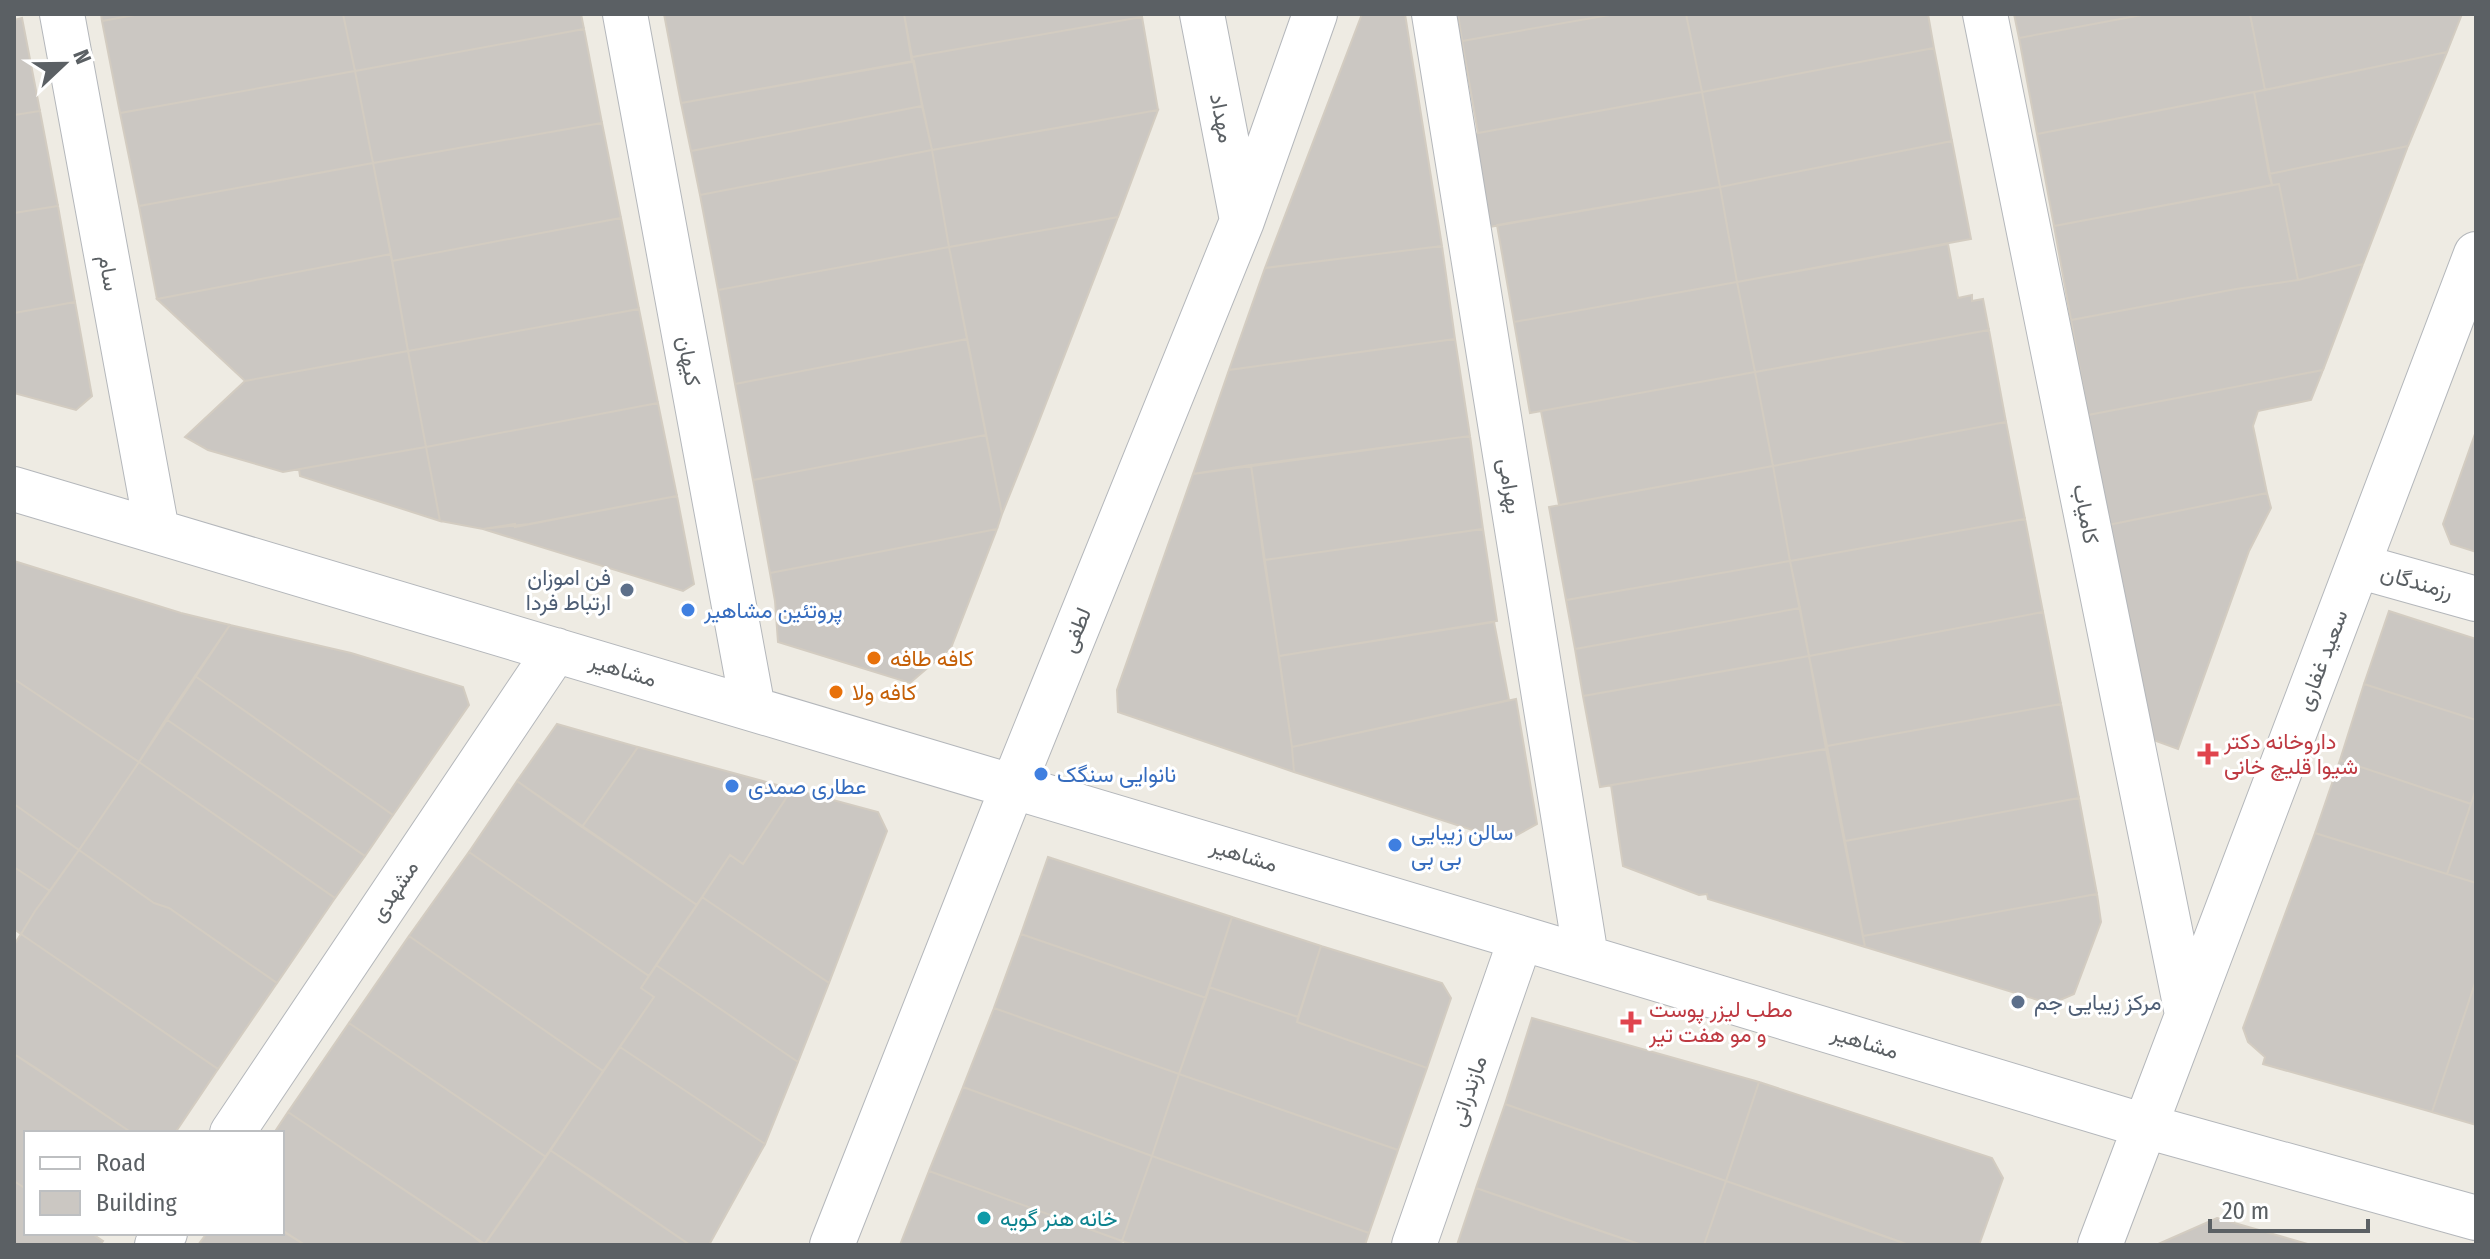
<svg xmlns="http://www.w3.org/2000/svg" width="2490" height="1259" font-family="'Fira Sans Condensed',Vazirmatn,sans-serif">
  <rect width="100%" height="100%" fill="#eeebe3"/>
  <path fill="#cbc7c2" stroke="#d3ccc1" stroke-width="2" d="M 101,14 L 140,14 L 102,21 Z
    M 140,14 L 343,14 L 355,71 L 120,113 L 102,21 Z
    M 343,14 L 581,14 L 584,29 L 355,71 Z
    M 664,14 L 904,14 L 912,62 L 681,103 Z
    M 904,14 L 1141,14 L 1142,17 L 912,57 Z
    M 1362,14 L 1405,14 L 1442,246 L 1265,268 Z
    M 1458,14 L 1615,14 L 1462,41 Z
    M 1615,14 L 1686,14 L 1702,92 L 1478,133 L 1462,41 Z
    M 1686,14 L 1928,14 L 1934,48 L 1702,92 Z
    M 2014,14 L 2147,14 L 2019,38 Z
    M 2147,14 L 2250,14 L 2265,90 L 2037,134 L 2019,38 Z
    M 2250,14 L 2462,14 L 2447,52 L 2265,90 Z
    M 1142,17 L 1158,110 L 932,150 L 912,57 Z
    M 22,18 L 40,111 L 14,115 L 14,20 Z
    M 584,29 L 602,123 L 373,163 L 355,71 Z
    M 1934,48 L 1952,141 L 1720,187 L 1702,92 Z
    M 2447,52 L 2408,146 L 2269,174 L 2254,92 Z
    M 914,61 L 922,106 L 691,151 L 681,103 Z
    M 355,71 L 373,163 L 139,206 L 120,113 Z
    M 1702,92 L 1720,187 L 1489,227 L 1473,134 Z
    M 2254,92 L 2272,185 L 2054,226 L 2037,134 Z
    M 922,106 L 932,150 L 700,195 L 691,151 Z
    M 1158,110 L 1118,217 L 949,247 L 932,150 Z
    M 40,111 L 58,206 L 14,213 L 14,115 Z
    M 602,123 L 621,218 L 392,261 L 373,163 Z
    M 1952,141 L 1971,239 L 1737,282 L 1720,187 Z
    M 2408,146 L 2363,264 L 2298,280 L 2279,184 L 2272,185 L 2269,174 Z
    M 932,150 L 949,247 L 718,290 L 700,195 Z
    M 373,163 L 391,254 L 157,299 L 139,206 Z
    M 2279,184 L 2298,280 L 2236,289 L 2071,320 L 2054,226 Z
    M 1720,187 L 1737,282 L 1514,322 L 1497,225 Z
    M 58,206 L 75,302 L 14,313 L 14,213 Z
    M 1118,217 L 1036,429 L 1002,514 L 949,247 Z
    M 621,218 L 639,309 L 408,351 L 392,261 Z
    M 1948,244 L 1958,298 L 1972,295 L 1972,301 L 1983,299 L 1989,330 L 1755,372 L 1737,282 Z
    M 1442,246 L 1455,339 L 1229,370 L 1265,268 Z
    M 949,247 L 967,339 L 735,384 L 718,290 Z
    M 391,254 L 408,351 L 245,381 L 157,299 Z
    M 2363,264 L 2323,370 L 2088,415 L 2071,320 L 2236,289 L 2298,280 Z
    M 1737,282 L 1755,372 L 1530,413 L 1514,322 Z
    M 75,302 L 92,396 L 76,410 L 14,393 L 14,313 Z
    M 639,309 L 658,403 L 426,447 L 408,351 Z
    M 1989,330 L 2006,422 L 1773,466 L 1755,372 Z
    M 967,339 L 986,435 L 753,480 L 735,384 Z
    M 1455,339 L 1470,436 L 1193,474 L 1229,370 Z
    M 408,351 L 426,447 L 283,472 L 208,450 L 185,437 L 245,381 Z
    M 2323,370 L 2311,400 L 2258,411 L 2253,426 L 2267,493 L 2108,525 L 2088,415 Z
    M 1755,372 L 1773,466 L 1559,505 L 1541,411 Z
    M 658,403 L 677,496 L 515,527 L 515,524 L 483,529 L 440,521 L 426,447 Z
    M 2006,422 L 2025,519 L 1790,561 L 1773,466 Z
    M 2476,431 L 2476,552 L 2451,544 L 2443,524 Z
    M 986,435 L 1002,514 L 997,529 L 770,573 L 753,480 Z
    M 1470,436 L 1483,529 L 1264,560 L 1251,465 Z
    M 426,447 L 440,521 L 300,476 L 299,469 Z
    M 1251,465 L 1292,747 L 1294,772 L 1118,712 L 1117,690 L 1193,474 Z
    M 1773,466 L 1790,561 L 1566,600 L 1549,507 Z
    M 2267,493 L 2271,508 L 2249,551 L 2178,749 L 2148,738 L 2108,525 Z
    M 677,496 L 694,584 L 683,591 L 483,529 L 529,524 Z
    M 2025,519 L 2043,612 L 1809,656 L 1790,561 Z
    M 997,529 L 951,648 L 910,683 L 778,642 L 775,601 L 770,573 Z
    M 1483,529 L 1497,621 L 1279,656 L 1264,560 Z
    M 14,561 L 181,613 L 230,625 L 139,762 L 14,679 Z
    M 1790,561 L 1800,608 L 1575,649 L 1566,600 Z
    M 1800,608 L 1809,656 L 1583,696 L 1575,649 Z
    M 2389,611 L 2476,639 L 2476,720 L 2364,684 Z
    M 2043,612 L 2061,704 L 1827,746 L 1809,656 Z
    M 1494,622 L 1509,700 L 1292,747 L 1279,656 Z
    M 230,625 L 351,653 L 463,687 L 469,705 L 393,815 L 195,676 Z
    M 1809,656 L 1826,749 L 1600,787 L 1583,696 Z
    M 195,676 L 393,815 L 365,856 L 166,719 Z
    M 14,679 L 139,762 L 79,850 L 14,804 Z
    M 2364,684 L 2476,720 L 2476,789 L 2471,804 L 2340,760 Z
    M 1516,699 L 1537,824 L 1506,841 L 1294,772 L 1292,747 Z
    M 2061,704 L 2079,798 L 1845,841 L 1827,746 Z
    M 166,719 L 365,856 L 335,898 L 139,762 Z
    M 557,724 L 638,747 L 582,827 L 517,781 Z
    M 638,747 L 792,789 L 743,864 L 730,855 L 697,905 L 582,827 Z
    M 1826,749 L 1865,947 L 1708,899 L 1707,894 L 1699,895 L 1623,866 L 1611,785 Z
    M 2340,760 L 2471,804 L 2447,874 L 2315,833 Z
    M 139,762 L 335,898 L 277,983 L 169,908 L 154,903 L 79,850 Z
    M 517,781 L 697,905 L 649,976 L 469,852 Z
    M 792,789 L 878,812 L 887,831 L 829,983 L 702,897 L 730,855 L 743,864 Z
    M 2476,789 L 2476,883 L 2447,874 Z
    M 2079,798 L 2097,894 L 1863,936 L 1845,841 Z
    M 14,804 L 79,850 L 50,891 L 14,867 Z
    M 2315,833 L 2476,883 L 2476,980 L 2432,1112 L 2263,1064 L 2265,1057 L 2248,1042 L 2243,1028 Z
    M 79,850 L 154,903 L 169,908 L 277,983 L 218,1069 L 21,934 L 35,911 Z
    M 469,852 L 649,976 L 641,988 L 654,997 L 603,1071 L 409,936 Z
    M 1048,857 L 1232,917 L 1206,998 L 1021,934 Z
    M 14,867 L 50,891 L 35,911 L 21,934 L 14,929 Z
    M 2097,894 L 2101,922 L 2074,994 L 2051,1004 L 1865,947 L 1863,936 Z
    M 702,897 L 829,983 L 798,1062 L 656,965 Z
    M 1232,917 L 1321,946 L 1298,1017 L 1209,987 Z
    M 21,934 L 218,1069 L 175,1133 L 132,1133 L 14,1054 L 14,945 Z
    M 1021,934 L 1206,998 L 1179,1074 L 994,1008 Z
    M 409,936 L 603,1071 L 546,1157 L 349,1023 Z
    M 1321,946 L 1442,983 L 1451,998 L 1427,1068 L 1297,1022 Z
    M 656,965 L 798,1062 L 765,1144 L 620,1047 L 654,997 L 641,988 Z
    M 2476,980 L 2476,1125 L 2432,1112 Z
    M 1209,987 L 1298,1017 L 1297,1022 L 1427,1068 L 1398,1150 L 1179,1074 Z
    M 994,1008 L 1179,1074 L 1152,1156 L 963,1087 Z
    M 1532,1018 L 1759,1082 L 1726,1181 L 1505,1104 Z
    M 349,1023 L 546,1157 L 485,1244 L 288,1112 Z
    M 620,1047 L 765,1144 L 709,1245 L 690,1245 L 550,1150 Z
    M 14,1054 L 36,1068 L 132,1133 L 26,1133 L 26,1189 L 14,1181 Z
    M 1179,1074 L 1398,1150 L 1369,1233 L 1152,1156 Z
    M 1759,1082 L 1992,1158 L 2003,1178 L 1979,1245 L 1909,1245 L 1726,1181 Z
    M 963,1087 L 1152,1156 L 1122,1241 L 929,1171 Z
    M 1505,1104 L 1726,1181 L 1704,1245 L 1642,1245 L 1476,1188 Z
    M 288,1112 L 469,1233 L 484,1245 L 305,1245 L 284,1232 L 282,1230 L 282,1133 L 274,1133 Z
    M 550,1150 L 594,1179 L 690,1245 L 484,1245 Z
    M 1152,1156 L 1369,1233 L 1365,1245 L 1134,1245 L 1122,1241 Z
    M 929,1171 L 1122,1241 L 1121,1245 L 900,1245 Z
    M 14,1181 L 26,1189 L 26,1233 L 91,1233 L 103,1241 L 100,1245 L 14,1245 Z
    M 1726,1181 L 1840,1220 L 1909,1245 L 1704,1245 Z
    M 1476,1188 L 1559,1217 L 1642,1245 L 1457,1245 Z
    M 2217,1218 L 2311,1245 L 2156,1245 Z
    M 282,1230 L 305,1245 L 198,1245 L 207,1233 L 282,1233 Z"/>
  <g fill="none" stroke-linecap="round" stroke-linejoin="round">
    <defs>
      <path id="minor" d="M 62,14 L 157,531
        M 625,14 L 753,709
        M 1202,14 L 1242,220
        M 1434,14 L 1586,957
        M 1985,14 L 2187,1014
        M 14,489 L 1521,938 L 2145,1126 L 2476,1218
        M 2358,566 L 2476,599
        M 232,1133 L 556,650
        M 157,1245 L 165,1233
        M 832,1245 L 1013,786 L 1242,221 L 1315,14
        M 1414,1245 L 1521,938
        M 2100,1245 L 2476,254"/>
    </defs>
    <use href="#minor" stroke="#b4b7bb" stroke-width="46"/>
    <use href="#minor" stroke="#fff" stroke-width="44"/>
  </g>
  <g fill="#5c6f8a" stroke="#fff" stroke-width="3">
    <circle cx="627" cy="590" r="8"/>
    <circle cx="2018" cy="1002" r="8"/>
  </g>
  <g fill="#3f7fe0" stroke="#fff" stroke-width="3">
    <circle cx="688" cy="610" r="8"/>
    <circle cx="1041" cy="774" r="8"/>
    <circle cx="732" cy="786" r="8"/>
    <circle cx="1395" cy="845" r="8"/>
  </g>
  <g fill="#e8710a" stroke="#fff" stroke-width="3">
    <circle cx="874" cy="658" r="8"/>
    <circle cx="836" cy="692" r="8"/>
  </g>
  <g fill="#e0444e" stroke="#fff" stroke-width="3">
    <path d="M2204 742h8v8h8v8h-8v8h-8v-8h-8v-8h8z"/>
    <path d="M1627 1010h8v8h8v8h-8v8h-8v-8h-8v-8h8z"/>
  </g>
  <circle fill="#0f9aa8" stroke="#fff" stroke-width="3" cx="984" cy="1218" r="8"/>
  <g text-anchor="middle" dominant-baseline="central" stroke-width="6" stroke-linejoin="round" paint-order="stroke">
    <g font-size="22" fill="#5b6064" stroke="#fff">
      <text transform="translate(1222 118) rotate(79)">مهداد</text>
      <text transform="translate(109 273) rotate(80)">سام</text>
      <text transform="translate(689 361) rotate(80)">کیهان</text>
      <text transform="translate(1510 486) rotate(81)">بهرامی</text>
      <text transform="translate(2086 514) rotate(79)">کامیاب</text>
      <text transform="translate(2417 582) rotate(16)">رزمندگان</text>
      <text transform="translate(1076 630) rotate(-68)">لطفی</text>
      <text transform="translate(2322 660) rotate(-69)">سعید غفاری</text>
      <text transform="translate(623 670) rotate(17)">مشاهیر</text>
      <text transform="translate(1244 855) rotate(17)">مشاهیر</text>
      <text transform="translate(394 891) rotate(-56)">مشهدی</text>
      <text transform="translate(1865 1042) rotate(17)">مشاهیر</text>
      <text transform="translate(1468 1091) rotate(-71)">مازندرانی</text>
    </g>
    <g font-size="22" fill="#4e5e75" stroke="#fff" text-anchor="end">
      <text x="611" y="577">فن اموزان<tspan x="611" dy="25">ارتباط فردا</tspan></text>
      <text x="2034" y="1002" text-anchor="start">مرکز زیبایی جم</text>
    </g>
    <g font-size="22" fill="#366cbe" stroke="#fff" text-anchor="start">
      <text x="704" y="610">پروتئین مشاهیر</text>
      <text x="1057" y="774">نانوایی سنگک</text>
      <text x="748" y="786">عطاری صمدی</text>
      <text x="1411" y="832">سالن زیبایی<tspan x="1411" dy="25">بی بی</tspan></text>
    </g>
    <g font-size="22" fill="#c56008" stroke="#fff" text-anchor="start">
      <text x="890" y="658">کافه طافه</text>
      <text x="852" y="692">کافه ولا</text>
    </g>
    <g font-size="22" fill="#be3a42" stroke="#fff" text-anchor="start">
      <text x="2224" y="741">داروخانه دکتر<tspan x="2224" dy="25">شیوا قلیچ خانی</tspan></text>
      <text x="1649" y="1009">مطب لیزر پوست<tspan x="1649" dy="25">و مو هفت تیر</tspan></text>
    </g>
    <g font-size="22" fill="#0d838f" stroke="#fff" text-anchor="start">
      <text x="1000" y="1218">خانه هنر گویه</text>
    </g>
  </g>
  <rect width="2490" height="1259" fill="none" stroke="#5b6064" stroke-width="32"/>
  <rect x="24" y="1131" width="260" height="104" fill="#ffffff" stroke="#bdbfc1" stroke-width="2"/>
  <rect x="40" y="1157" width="40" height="12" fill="#ffffff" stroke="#bdbfc1" stroke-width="2"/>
  <text x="96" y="1171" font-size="24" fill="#5b6064">Road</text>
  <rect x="40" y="1191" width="40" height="24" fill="#cbc7c2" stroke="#bdbfc1" stroke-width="2"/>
  <text x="96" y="1211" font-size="24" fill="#5b6064">Building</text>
  <g transform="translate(64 64) rotate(68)" stroke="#ffffff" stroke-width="6" paint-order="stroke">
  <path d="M0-6L14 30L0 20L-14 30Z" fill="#5b6064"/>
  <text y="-12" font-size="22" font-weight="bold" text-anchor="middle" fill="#5b6064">N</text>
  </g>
  <path d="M2210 1219v12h158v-12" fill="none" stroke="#5b6064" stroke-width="4"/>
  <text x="2222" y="1219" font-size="24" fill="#5b6064" stroke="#ffffff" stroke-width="6" paint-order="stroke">20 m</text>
</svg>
